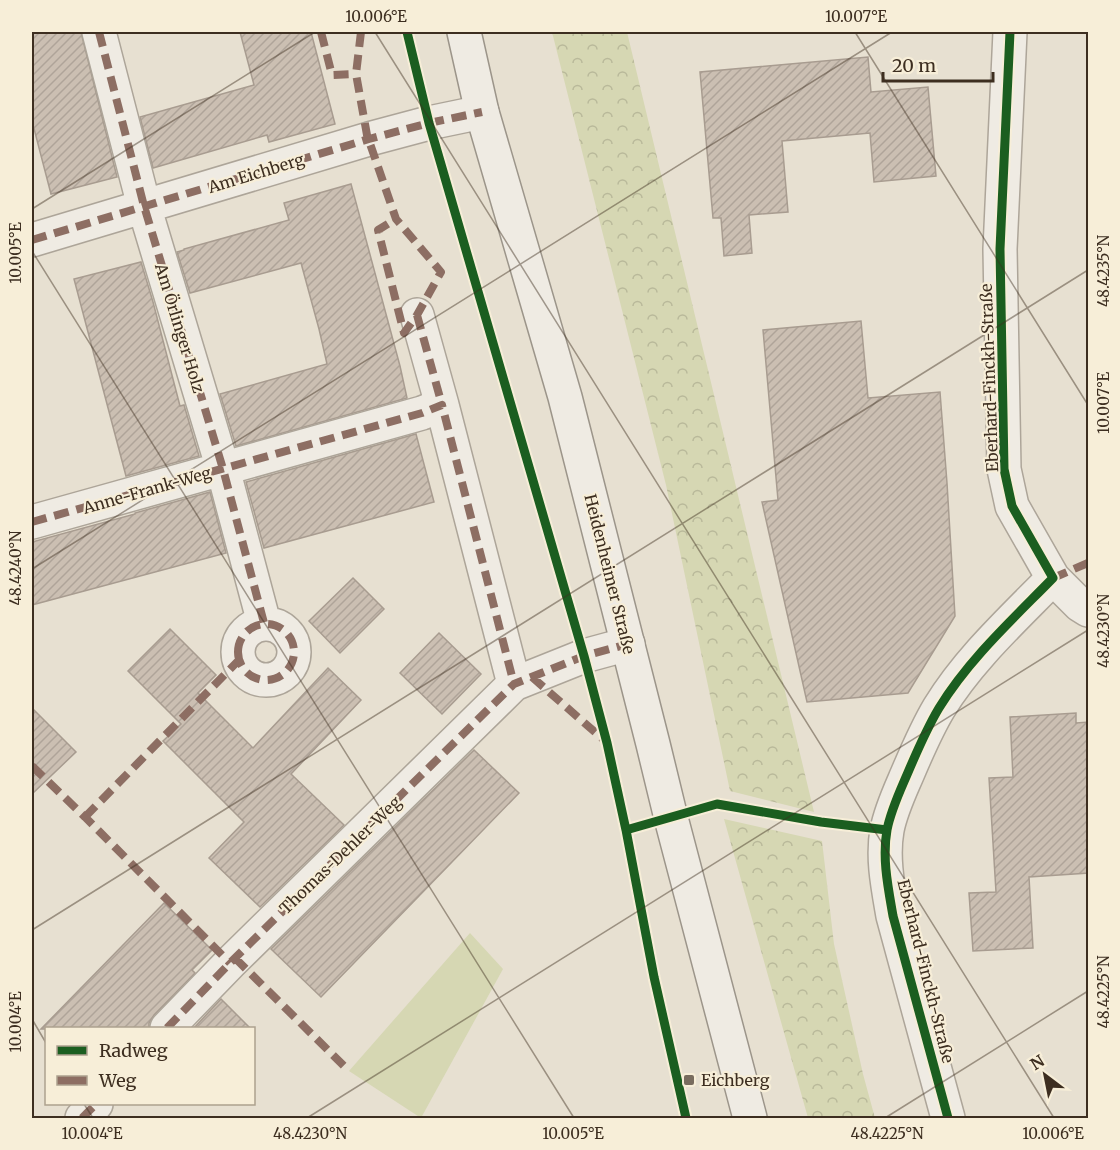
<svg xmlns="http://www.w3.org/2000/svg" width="1120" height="1150" font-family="Merriweather,serif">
  <defs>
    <pattern id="forest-crowns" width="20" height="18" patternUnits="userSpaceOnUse" patternTransform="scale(1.5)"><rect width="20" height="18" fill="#d6d7b3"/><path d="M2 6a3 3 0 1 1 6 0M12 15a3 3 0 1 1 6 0" fill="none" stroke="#b9b99a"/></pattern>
    <pattern id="building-hatch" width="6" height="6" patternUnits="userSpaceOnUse" patternTransform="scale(1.5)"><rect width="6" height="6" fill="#cbbfb2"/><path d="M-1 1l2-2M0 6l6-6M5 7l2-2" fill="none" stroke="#afa499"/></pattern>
  </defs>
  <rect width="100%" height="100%" fill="#e7e0d1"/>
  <path fill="url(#forest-crowns)" d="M 552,32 L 627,32 L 814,812 L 730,791 L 666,485 Z
    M 724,819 L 822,841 L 834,944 L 863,1074 L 875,1118 L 808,1118 Z"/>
  <path fill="#d6d7b3" d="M 470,933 L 503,969 L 421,1118 L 349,1071 Z"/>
  <path fill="url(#building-hatch)" stroke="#a89c90" stroke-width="1.5" d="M 32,32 L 81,32 L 117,177 L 51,194 L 32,121 Z
    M 240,32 L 311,32 L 335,124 L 269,142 L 267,135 L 153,168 L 140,117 L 254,85 Z
    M 868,57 L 871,92 L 928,87 L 936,176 L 874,182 L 870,133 L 782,141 L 788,212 L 749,215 L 752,253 L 724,256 L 721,218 L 713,218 L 700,72 Z
    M 351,184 L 400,366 L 407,398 L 236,446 L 220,394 L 327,364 L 319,329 L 301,263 L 190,293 L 177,252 L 184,250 L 184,249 L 289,220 L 284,203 Z
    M 141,262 L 153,302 L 180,406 L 184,405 L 199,456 L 126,476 L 74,279 Z
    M 861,321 L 868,398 L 940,392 L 947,483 L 955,616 L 908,693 L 807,702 L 762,502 L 778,500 L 763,330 Z
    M 416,434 L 434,502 L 264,548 L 246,482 Z
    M 210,492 L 226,553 L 32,605 L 32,542 L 135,514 L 135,513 Z
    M 353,578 L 384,609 L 340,653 L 309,621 Z
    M 170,629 L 216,675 L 198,693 L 253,748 L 328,668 L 361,700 L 291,774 L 344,825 L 260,907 L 209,858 L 244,822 L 163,741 L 181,724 L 128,671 Z
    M 439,633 L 481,674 L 442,714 L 400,673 Z
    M 32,708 L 76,752 L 32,794 Z
    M 1076,713 L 1076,723 L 1089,722 L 1089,873 L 1029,877 L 1033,948 L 973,951 L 969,893 L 996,892 L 989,778 L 1013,777 L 1010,717 Z
    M 474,750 L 519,793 L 321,997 L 271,949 Z
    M 164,903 L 212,950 L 192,970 L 195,973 L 154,1015 L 149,1023 L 149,1029 L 41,1029 Z
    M 221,999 L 251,1029 L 193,1029 Z"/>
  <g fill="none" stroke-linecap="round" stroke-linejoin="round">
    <defs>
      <path id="minor" d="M 99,32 L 144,206 L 223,469 L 264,623
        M 32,240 L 369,139 L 429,123 L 482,112
        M 417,315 L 442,405
        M 32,522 L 422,413 L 442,405 L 514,684
        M 1053,578 L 1080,605 L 1088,610
        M238 652a28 28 0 1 1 56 0a28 28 0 1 1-56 0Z
        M 167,1028 L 230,963 L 514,684 L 584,656 L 628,644
        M 82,1118 L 96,1104
        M 948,1118 L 893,916 C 888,887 882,858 887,830 C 891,809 901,789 909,770 C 918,749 927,728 939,708 C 969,659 1013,619 1053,578 L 1012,506 L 1004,469 L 1000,249 L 1010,32"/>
      <path id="secondary" d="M 464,32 L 482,112 L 565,397 L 653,744 L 671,818 L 750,1118"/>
    </defs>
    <use href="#minor" stroke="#ada599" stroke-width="36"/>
    <use href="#secondary" stroke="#9c958a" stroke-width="36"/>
    <use href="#minor" stroke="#efebe3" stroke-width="33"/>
    <use href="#secondary" stroke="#efebe3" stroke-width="33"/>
    <path stroke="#8d6e63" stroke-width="8" stroke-dasharray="15 8" stroke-linecap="butt" d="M 99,32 L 144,206 L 223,469 L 264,623
      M 321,32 L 332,75 L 356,74
      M 361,32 L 356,74 L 367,135 L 396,219 L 441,272 L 417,315 L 404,333 L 378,230 L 396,219
      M 32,240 L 369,139 L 429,123 L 482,112
      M 417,315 L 442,405
      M 32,522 L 422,413 L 442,405 L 514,684
      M 1053,578 L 1088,563
      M238 652a28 28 0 1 1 56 0a28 28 0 1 1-56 0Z
      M 532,677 L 604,740
      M 32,766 L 85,817 L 230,963
      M 85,817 L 238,661
      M 235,958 L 349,1071
      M 167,1028 L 230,963 L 514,684 L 584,656 L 628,644
      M 82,1118 L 96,1104"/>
    <defs>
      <path id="cycleway" d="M 407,32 L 429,123 L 584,656 L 607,743 L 626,830 L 654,977 L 686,1118
        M 626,830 L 717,804 L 821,822 L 887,830
        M 948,1118 L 893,916 C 888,887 882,858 887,830 C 891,809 901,789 909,770 C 918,749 927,728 939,708 C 969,659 1013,619 1053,578 L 1012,506 L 1004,469 L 1000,249 L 1010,32"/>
    </defs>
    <use href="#cycleway" stroke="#f7eed8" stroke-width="13"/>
    <use href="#cycleway" stroke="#1b5e20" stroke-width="9"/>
  </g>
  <path fill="none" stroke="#3d2e20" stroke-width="1.5" stroke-opacity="0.45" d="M 375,32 L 1054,1118M 855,32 L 1088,405M 32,209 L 315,32M 32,251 L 574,1118M 32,569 L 892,32M 32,930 L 1088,270M 32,1019 L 46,1043M 84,1104 L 93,1118M 307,1118 L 1088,630M 885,1118 L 1088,991"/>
  <rect fill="#786c5e" stroke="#f7eed8" stroke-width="2" x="683" y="1074" width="12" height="12" rx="3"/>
  <g text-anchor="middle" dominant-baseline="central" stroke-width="4.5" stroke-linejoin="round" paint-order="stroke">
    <g font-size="16" fill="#3d2e20" stroke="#f7eed8">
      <text transform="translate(256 173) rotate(-17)">Am Eichberg</text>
      <text transform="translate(180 328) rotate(73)">Am Örlinger Holz</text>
      <text transform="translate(989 378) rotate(-92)">Eberhard-Finckh-Straße</text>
      <text transform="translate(147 490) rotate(-16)">Anne-Frank-Weg</text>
      <text transform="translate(610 574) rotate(76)">Heidenheimer Straße</text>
      <text transform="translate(340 855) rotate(-44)">Thomas-Dehler-Weg</text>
      <text transform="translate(926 971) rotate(76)">Eberhard-Finckh-Straße</text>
    </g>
    <g font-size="16" fill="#3d2e20" stroke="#f7eed8" text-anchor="start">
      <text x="701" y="1080">Eichberg</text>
    </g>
  </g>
  <rect width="1120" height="1150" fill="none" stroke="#f7eed8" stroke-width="66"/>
  <rect x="45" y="1027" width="210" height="78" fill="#f7eed8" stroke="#ada18e" stroke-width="1.5"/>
  <rect x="57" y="1046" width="30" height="9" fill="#1b5e20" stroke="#ada18e" stroke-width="1.5"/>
  <text x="99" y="1057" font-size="18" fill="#3d2e20">Radweg</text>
  <rect x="57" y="1076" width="30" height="9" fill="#8d6e63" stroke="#ada18e" stroke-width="1.5"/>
  <text x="99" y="1087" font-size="18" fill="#3d2e20">Weg</text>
  <g transform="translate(1045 1075) rotate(328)" stroke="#f7eed8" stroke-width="4.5" paint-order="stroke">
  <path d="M0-4.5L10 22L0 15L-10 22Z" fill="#3d2e20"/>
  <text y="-9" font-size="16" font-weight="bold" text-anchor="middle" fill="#3d2e20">N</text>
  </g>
  <path d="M883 72v9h110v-9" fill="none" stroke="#3d2e20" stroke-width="3"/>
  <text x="892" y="72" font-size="18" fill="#3d2e20" stroke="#f7eed8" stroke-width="4.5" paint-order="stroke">20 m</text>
  <rect x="33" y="33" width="1054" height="1084" fill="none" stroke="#3d2e20" stroke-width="2"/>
  <g font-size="15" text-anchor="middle" fill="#3d2e20">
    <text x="376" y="22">10.006°E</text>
    <text x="856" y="22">10.007°E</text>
    <text transform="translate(16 253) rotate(-90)" y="5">10.005°E</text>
    <text transform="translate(1104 271) rotate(-90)" y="5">48.4235°N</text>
    <text transform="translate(1104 403) rotate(-90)" y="5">10.007°E</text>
    <text transform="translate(16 568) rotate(-90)" y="5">48.4240°N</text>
    <text transform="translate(1104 631) rotate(-90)" y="5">48.4230°N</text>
    <text transform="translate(1104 992) rotate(-90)" y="5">48.4225°N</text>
    <text transform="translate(16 1022) rotate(-90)" y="5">10.004°E</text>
    <text x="92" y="1139">10.004°E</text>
    <text x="310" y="1139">48.4230°N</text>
    <text x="573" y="1139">10.005°E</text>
    <text x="887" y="1139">48.4225°N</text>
    <text x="1053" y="1139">10.006°E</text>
  </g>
</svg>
